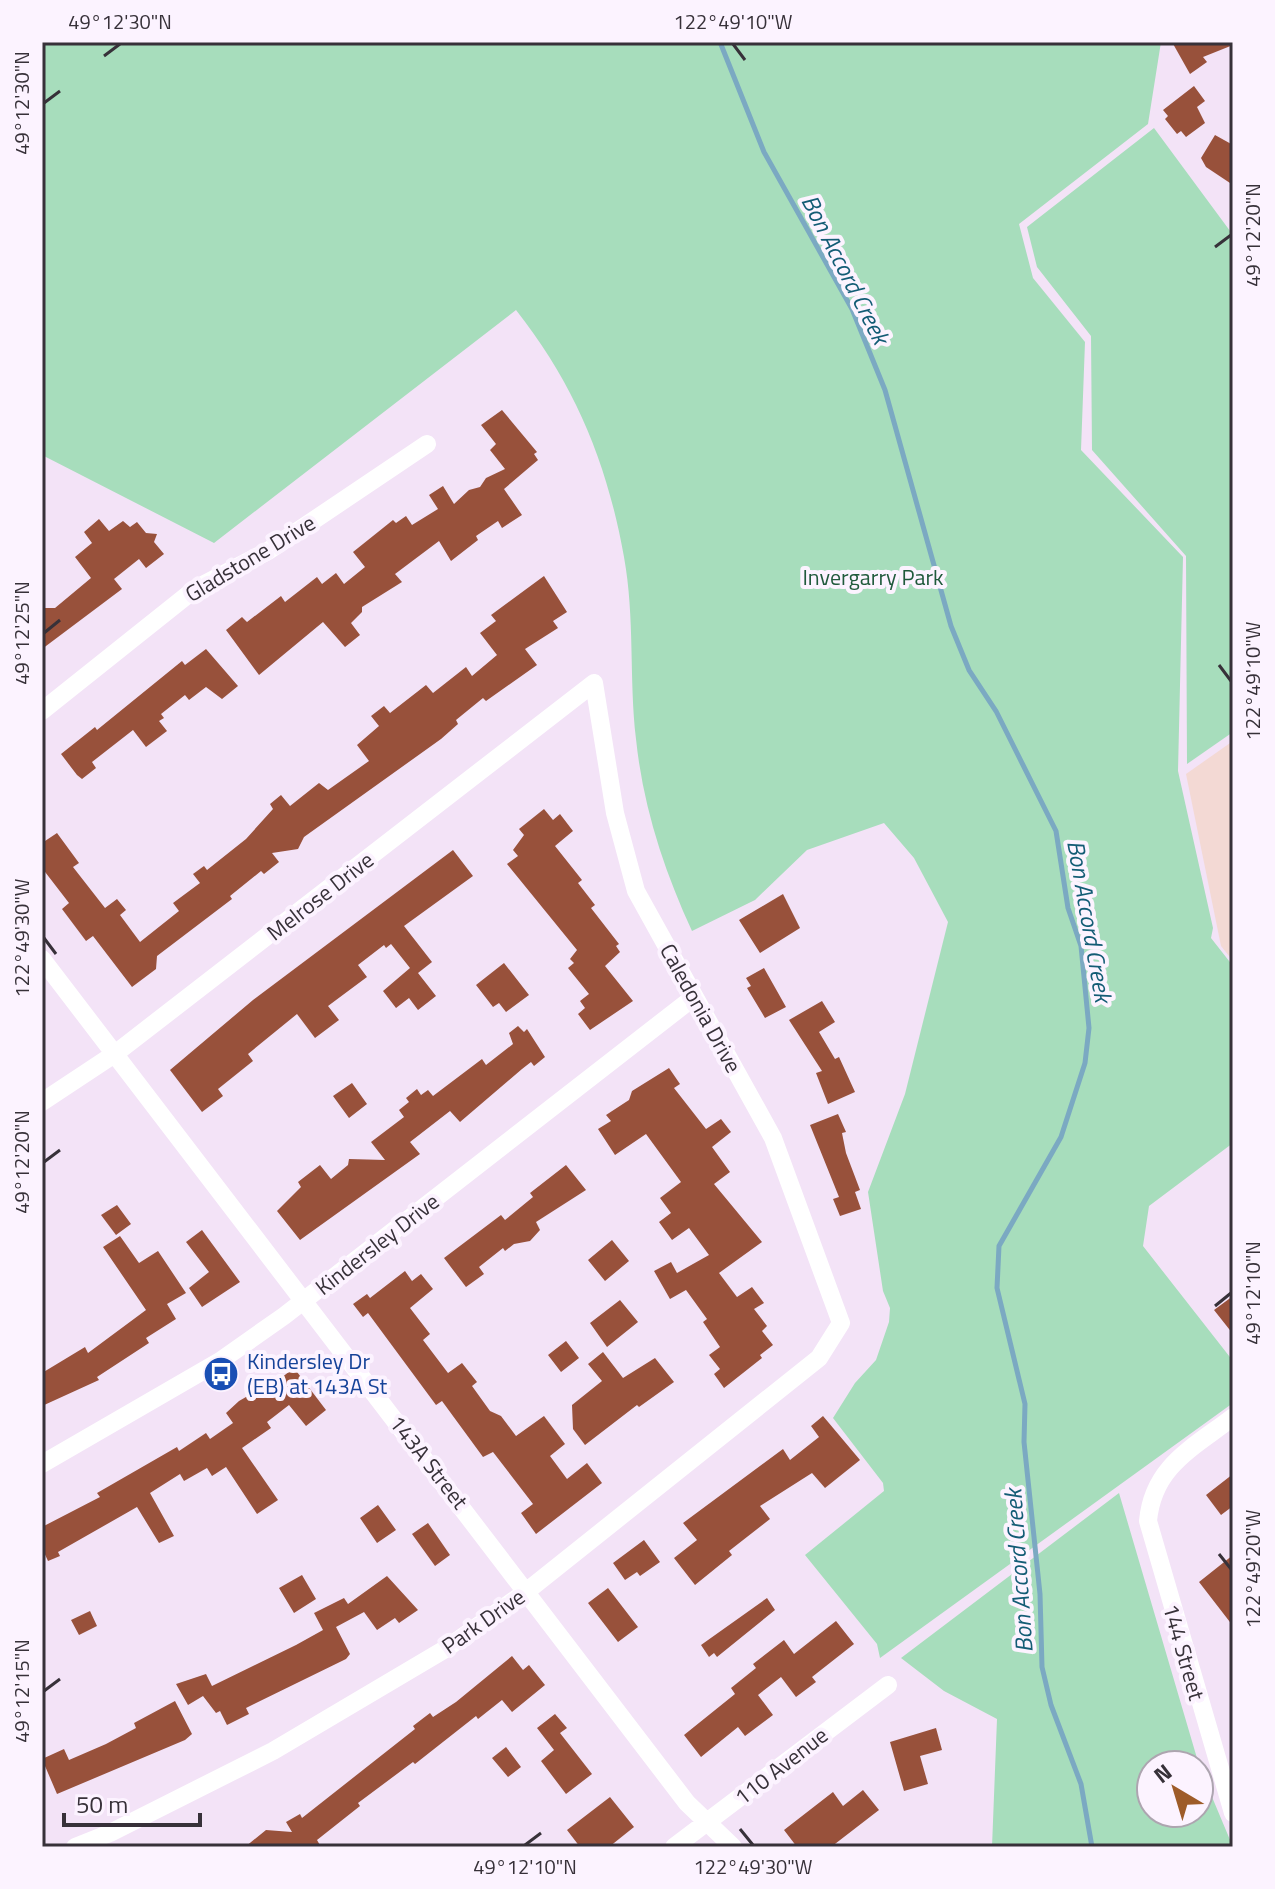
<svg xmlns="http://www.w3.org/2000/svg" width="1275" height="1889" font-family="'Titillium Web',sans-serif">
  <rect width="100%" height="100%" fill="#f3e3f7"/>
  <path fill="#f3d9d4" d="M 1233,741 L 1233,961 L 1221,946 L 1186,774 Z"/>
  <path fill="#a7ddbc" d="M 42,42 L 1161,42 L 1148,124 L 1019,224 L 1033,278 L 1085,342 L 1081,450 L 1183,557 L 1178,771 L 1213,928 L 1211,938 L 1233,966 L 1233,1143 L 1149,1206 L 1143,1246 L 1233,1361 L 1233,1403 L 880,1658 L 877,1644 L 805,1555 L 884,1491 L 883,1483 L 833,1418 L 855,1383 L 876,1360 L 889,1322 L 890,1308 L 883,1291 L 868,1192 L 905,1094 L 948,922 L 914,858 L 884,823 L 807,850 L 755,900 L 692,931 C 664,870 643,807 636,739 C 629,679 635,618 624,557 C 607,462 575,385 516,310 L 214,543 L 42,455 Z
    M 1154,128 L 1233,235 L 1233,732 L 1187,764 L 1186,556 L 1092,450 L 1091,336 L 1037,267 L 1027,227 Z
    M 1119,1493 L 1199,1765 L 1151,1765 L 1151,1813 L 1199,1813 L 1199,1766 L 1233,1847 L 992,1847 L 997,1719 L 944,1691 L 901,1658 Z"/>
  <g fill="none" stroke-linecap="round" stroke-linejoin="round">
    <path stroke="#7ba9c2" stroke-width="5" d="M 720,42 L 764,152 L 852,309 L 885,390 L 951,626 L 969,670 L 996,711 L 1056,831 L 1068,908 L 1081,946 L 1089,1028 L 1085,1063 L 1061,1137 L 999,1246 L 997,1288 L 1025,1404 L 1024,1442 L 1040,1594 L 1042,1667 L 1051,1705 L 1081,1784 L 1092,1847"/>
  </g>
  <path fill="#98513b" d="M 1172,42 L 1233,42 L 1233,45 L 1203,57 L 1207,62 L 1190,74 Z
    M 1194,86 L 1205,101 L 1197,107 L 1205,123 L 1186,137 L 1181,131 L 1177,134 L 1165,119 L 1168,116 L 1163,110 Z
    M 1215,135 L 1233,145 L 1233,185 L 1206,167 L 1201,158 Z
    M 502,410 L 537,452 L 534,454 L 538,460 L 504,489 L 522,515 L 502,528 L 498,521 L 476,536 L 478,540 L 451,561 L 439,541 L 395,574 L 402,582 L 362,607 L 362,612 L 351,623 L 360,635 L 345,647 L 323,622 L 259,675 L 226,630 L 242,617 L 247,622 L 281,596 L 285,602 L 317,577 L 322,584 L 336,573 L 344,584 L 365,567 L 353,552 L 393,520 L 396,523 L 406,516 L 412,525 L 438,509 L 429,495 L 443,486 L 454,504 L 469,490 L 480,487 L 486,478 L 505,469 L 490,450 L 496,444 L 481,425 Z
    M 99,519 L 109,531 L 123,521 L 130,527 L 137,522 L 146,533 L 157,534 L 154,542 L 164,554 L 146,568 L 139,559 L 114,579 L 122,589 L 42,649 L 42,608 L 55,608 L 91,578 L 75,557 L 92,543 L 84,532 Z
    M 544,576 L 567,612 L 553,621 L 558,628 L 525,649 L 537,665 L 486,701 L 483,698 L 456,720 L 458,724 L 441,739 L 304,837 L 298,849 L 272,853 L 279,862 L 264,874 L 261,871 L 230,896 L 232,899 L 157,956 L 156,969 L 132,987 L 93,936 L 86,941 L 62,909 L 69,903 L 42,868 L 42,843 L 57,833 L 79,863 L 73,867 L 105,908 L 117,899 L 126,910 L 120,915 L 140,942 L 179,911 L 173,903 L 200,883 L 193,874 L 204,866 L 207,870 L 246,839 L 273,809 L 270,804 L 281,795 L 290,806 L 319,783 L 328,790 L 369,761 L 357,745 L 379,726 L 371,716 L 384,706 L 390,713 L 426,685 L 433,693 L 466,667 L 472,676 L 497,655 L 480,633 L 496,621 L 491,615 Z
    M 206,649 L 238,686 L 222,699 L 206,687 L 189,700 L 185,695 L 161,714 L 164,718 L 159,721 L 167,731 L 146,747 L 133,730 L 92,762 L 96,768 L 82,779 L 77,775 L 61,754 L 95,727 L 97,730 L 182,661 L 185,665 Z
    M 544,809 L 553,820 L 560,814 L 573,831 L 555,846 L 582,880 L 578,883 L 595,905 L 591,908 L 619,944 L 616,946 L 620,952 L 605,966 L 633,1001 L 590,1030 L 578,1014 L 585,1008 L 580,1001 L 589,994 L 568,968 L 574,963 L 570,959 L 577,950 L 507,864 L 518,856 L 513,850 L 524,835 L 519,829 Z
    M 453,850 L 473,876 L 404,926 L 432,962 L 418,973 L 436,996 L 418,1010 L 409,998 L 396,1008 L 383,991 L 410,968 L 391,944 L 386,948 L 384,945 L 358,965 L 367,977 L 328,1006 L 339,1020 L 315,1038 L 297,1014 L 248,1054 L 253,1061 L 218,1089 L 223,1096 L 202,1112 L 170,1070 L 253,1000 Z
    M 783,894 L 800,928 L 760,953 L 739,920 Z
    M 504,963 L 529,995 L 506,1012 L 499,1003 L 493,1007 L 476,985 Z
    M 764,968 L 786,1007 L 765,1018 L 747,988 L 751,986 L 746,978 Z
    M 822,1001 L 835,1022 L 819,1032 L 835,1059 L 839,1057 L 855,1092 L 828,1104 L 816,1073 L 822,1071 L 789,1020 Z
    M 518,1026 L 524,1032 L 527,1029 L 545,1057 L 534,1066 L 531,1062 L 522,1069 L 460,1122 L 450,1111 L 410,1142 L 420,1154 L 300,1240 L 277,1211 L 301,1187 L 298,1182 L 320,1165 L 331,1179 L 348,1165 L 349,1159 L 385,1160 L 371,1142 L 404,1117 L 399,1110 L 409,1102 L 406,1098 L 417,1089 L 421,1095 L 428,1090 L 433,1096 L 482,1059 L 486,1065 L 513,1044 L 509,1033 Z
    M 669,1068 L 680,1084 L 674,1088 L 706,1129 L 721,1119 L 731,1132 L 712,1147 L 730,1172 L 714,1184 L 762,1242 L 719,1273 L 737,1297 L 752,1287 L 764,1303 L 754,1309 L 767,1326 L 762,1331 L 773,1345 L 760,1355 L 762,1358 L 724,1388 L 714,1374 L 720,1369 L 709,1355 L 720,1347 L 703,1322 L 707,1319 L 686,1290 L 670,1299 L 654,1271 L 671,1262 L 677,1273 L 709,1255 L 689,1228 L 672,1240 L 659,1222 L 671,1213 L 660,1198 L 681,1182 L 646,1134 L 615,1155 L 598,1129 L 611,1121 L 606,1115 L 629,1100 L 632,1091 Z
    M 352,1083 L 367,1104 L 349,1118 L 333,1096 Z
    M 838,1114 L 846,1132 L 842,1133 L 846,1153 L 860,1190 L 855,1192 L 861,1209 L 840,1216 L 833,1199 L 839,1197 L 810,1125 Z
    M 566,1165 L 586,1190 L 536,1222 L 540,1230 L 530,1241 L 514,1244 L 505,1251 L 503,1248 L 479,1267 L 484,1274 L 466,1287 L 444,1258 L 501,1215 L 505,1220 L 533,1197 L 530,1193 Z
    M 117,1205 L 131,1224 L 116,1235 L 101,1215 Z
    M 202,1230 L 240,1282 L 202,1307 L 189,1288 L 209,1272 L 186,1242 Z
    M 120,1236 L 139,1263 L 158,1251 L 186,1293 L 167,1304 L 176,1319 L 146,1338 L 149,1343 L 97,1377 L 99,1380 L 42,1406 L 42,1373 L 85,1347 L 88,1353 L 146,1310 L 103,1247 Z
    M 612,1240 L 629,1261 L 605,1281 L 588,1260 Z
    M 405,1271 L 412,1281 L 421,1274 L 433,1289 L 410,1308 L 430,1334 L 423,1340 L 448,1373 L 462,1363 L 477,1382 L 472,1386 L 490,1411 L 501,1416 L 516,1436 L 544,1416 L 565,1444 L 550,1456 L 567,1479 L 587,1463 L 602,1483 L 536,1534 L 521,1513 L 533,1504 L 493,1452 L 483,1457 L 442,1401 L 436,1405 L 368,1313 L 363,1317 L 353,1304 L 367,1294 L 370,1298 Z
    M 1233,1296 L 1233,1334 L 1214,1310 Z
    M 620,1300 L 638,1322 L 607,1347 L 590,1323 Z
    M 566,1341 L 579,1358 L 561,1372 L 548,1355 Z
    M 603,1352 L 623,1378 L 655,1358 L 674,1382 L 639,1407 L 637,1405 L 585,1445 L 573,1429 L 572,1405 L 602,1381 L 588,1364 Z
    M 294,1368 L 326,1410 L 306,1426 L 289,1405 L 267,1422 L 271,1428 L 242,1448 L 278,1500 L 257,1514 L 226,1467 L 212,1476 L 207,1468 L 184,1481 L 180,1474 L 150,1493 L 174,1536 L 159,1543 L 137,1507 L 58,1552 L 60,1556 L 48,1561 L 42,1548 L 42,1527 L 100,1497 L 97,1493 L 177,1447 L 179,1451 L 206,1433 L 210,1439 L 233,1423 L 226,1413 L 239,1401 L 258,1390 L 260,1394 Z
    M 823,1416 L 860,1460 L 825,1488 L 812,1473 L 760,1506 L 770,1519 L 729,1551 L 732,1555 L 695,1585 L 674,1558 L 697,1540 L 683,1523 L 783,1449 L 790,1460 L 819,1437 L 811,1426 Z
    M 1233,1474 L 1233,1506 L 1221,1515 L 1206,1495 Z
    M 378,1505 L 396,1530 L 377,1543 L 360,1518 Z
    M 428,1523 L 450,1555 L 435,1566 L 412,1534 Z
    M 644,1540 L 660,1562 L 640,1576 L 637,1572 L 625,1580 L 613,1563 Z
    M 1233,1555 L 1233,1626 L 1199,1582 Z
    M 302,1575 L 316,1599 L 294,1613 L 279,1588 Z
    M 387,1576 L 418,1610 L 399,1623 L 395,1618 L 377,1630 L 364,1612 L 336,1627 L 350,1654 L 346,1659 L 246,1708 L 249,1714 L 227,1725 L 220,1711 L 216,1713 L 203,1696 L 188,1705 L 176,1684 L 206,1674 L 212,1686 L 296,1645 L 323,1630 L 314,1613 L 344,1598 L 348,1604 Z
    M 608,1588 L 638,1627 L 618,1642 L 588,1603 Z
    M 767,1598 L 775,1610 L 717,1657 L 714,1653 L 709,1657 L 701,1645 Z
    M 90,1611 L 97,1626 L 79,1635 L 71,1620 Z
    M 836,1621 L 854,1644 L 812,1677 L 816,1682 L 796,1697 L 781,1677 L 758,1695 L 773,1715 L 745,1736 L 738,1727 L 701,1757 L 684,1735 L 735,1694 L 731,1688 L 756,1668 L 753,1664 L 784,1640 L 794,1654 Z
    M 512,1656 L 523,1670 L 529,1665 L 545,1685 L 512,1712 L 502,1700 L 478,1719 L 476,1716 L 415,1764 L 413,1762 L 358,1803 L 360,1806 L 317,1840 L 321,1847 L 245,1847 L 266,1830 L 292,1832 L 286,1822 L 300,1814 L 302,1818 L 415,1729 L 413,1726 L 430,1713 L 433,1717 L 456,1702 Z
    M 175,1701 L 192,1734 L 185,1740 L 57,1794 L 42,1759 L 64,1749 L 69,1760 L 106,1744 L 136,1728 L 134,1723 Z
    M 555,1714 L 567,1728 L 560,1733 L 592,1774 L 566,1794 L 541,1761 L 554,1750 L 537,1728 Z
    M 936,1728 L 942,1750 L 920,1756 L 928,1784 L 904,1791 L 890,1742 Z
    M 506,1747 L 521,1767 L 508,1777 L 492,1758 Z
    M 863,1790 L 879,1810 L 831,1847 L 797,1847 L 784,1830 L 833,1792 L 843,1806 Z
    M 610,1797 L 634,1827 L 609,1847 L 580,1847 L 567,1830 Z"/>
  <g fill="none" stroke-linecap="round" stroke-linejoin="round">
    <path stroke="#fff" stroke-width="18" d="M 42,711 L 195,589 L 268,551 L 427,444
      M 42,959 L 687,1803 L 733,1847
      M 42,1102 L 116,1053 L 594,683 L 615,813 L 636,891 L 773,1138 L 841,1323 L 819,1358 L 527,1591 L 447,1648 L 273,1751 L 110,1833 L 75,1847
      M 1233,1417 C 1193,1448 1153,1466 1148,1521 L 1233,1813
      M 42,1464 L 220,1361 L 284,1316 L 694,997
      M 674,1847 L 888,1685"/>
  </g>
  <path fill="none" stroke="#373139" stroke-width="3" d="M 733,44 L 745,60M 104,56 L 120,44M 44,103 L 60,91M 1215,247 L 1231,235M 44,633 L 60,620M 1219,665 L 1231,681M 44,938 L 56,954M 44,1162 L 60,1150M 1215,1306 L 1231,1293M 1219,1554 L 1231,1569M 44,1691 L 60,1679M 740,1829 L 753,1845M 525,1845 L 541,1833"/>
  <defs>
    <symbol id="bus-disc" viewBox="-11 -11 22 22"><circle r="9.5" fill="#1a4fb4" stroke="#fcf3ff"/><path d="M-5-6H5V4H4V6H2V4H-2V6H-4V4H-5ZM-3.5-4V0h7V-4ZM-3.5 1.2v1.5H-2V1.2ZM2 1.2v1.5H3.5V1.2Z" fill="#fff"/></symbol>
  </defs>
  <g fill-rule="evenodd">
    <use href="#bus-disc" x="201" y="1354" width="40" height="40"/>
  </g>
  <g text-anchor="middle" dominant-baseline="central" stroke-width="8" stroke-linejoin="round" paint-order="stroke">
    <g font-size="22" fill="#373139" stroke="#fcf3ff">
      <text transform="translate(250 558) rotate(-31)">Gladstone Drive</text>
      <text transform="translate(320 896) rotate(-38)">Melrose Drive</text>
      <text transform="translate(701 1008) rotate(61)">Caledonia Drive</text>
      <text transform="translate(377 1244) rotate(-38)">Kindersley Drive</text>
      <text transform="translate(429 1462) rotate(52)">143A Street</text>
      <text transform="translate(483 1621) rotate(-35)">Park Drive</text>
      <text transform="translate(1184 1652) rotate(74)">144 Street</text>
      <text transform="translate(781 1766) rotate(-38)">110 Avenue</text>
    </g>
    <g font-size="22" fill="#205a3c" stroke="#fcf3ff">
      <text x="873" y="577">Invergarry Park</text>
    </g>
    <g font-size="22" fill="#164399" stroke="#fcf3ff" text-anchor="start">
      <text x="247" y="1361">Kindersley Dr<tspan x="247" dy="25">(EB) at 143A St</tspan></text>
    </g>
    <g font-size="24" font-style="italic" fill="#135c75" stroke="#fcf3ff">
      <text transform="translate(846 269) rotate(63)">Bon Accord Creek</text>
      <text transform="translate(1090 921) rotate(80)">Bon Accord Creek</text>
      <text transform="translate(1018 1571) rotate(-94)">Bon Accord Creek</text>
    </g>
  </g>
  <rect width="1275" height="1889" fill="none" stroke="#fcf3ff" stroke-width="88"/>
  <g transform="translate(1175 1789) rotate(322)"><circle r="38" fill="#fcf3ff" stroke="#ada5b0" stroke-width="2"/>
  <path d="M0-6L14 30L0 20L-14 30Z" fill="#9e5c29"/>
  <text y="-12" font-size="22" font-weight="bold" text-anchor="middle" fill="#373139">N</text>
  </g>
  <path d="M64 1813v12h136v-12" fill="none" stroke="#373139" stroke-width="4"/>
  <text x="76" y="1813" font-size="24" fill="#373139" stroke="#fcf3ff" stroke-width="6" paint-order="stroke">50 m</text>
  <rect x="44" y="44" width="1187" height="1801" fill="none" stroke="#373139" stroke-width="3"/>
  <g font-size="20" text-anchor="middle" fill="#373139">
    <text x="120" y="29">49°12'30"N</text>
    <text x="733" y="29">122°49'10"W</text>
    <text transform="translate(22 103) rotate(-90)" y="7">49°12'30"N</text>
    <text transform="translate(1253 235) rotate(-90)" y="7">49°12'20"N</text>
    <text transform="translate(22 633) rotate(-90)" y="7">49°12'25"N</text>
    <text transform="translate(1253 681) rotate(-90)" y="7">122°49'10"W</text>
    <text transform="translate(22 938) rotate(-90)" y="7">122°49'30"W</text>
    <text transform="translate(22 1162) rotate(-90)" y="7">49°12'20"N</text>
    <text transform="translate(1253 1293) rotate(-90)" y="7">49°12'10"N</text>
    <text transform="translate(1253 1569) rotate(-90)" y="7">122°49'20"W</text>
    <text transform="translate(22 1691) rotate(-90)" y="7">49°12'15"N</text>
    <text x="525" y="1874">49°12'10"N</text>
    <text x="753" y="1874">122°49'30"W</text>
  </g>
</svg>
